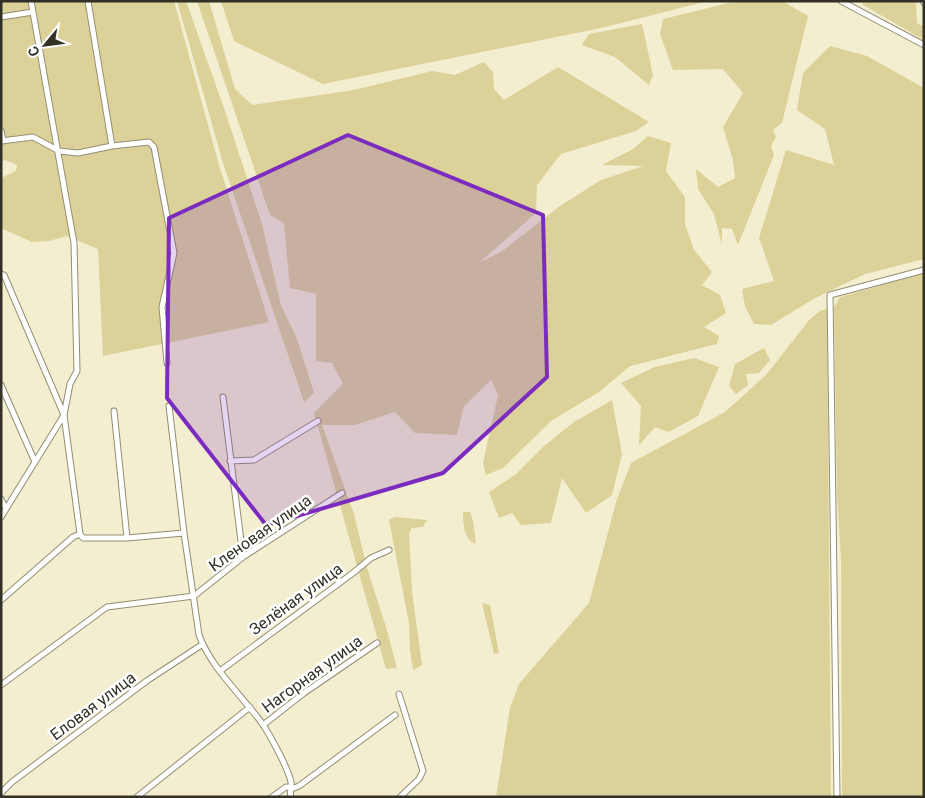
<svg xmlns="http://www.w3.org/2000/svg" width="925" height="798" font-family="Roboto,sans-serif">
  <rect width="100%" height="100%" fill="#f3eecf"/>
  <path fill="#dbd199" d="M 1,1 L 174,1 L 219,165 L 269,322 L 103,356 L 98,249 L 67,236 L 49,241 L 32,242 L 1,228 L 1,178 L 16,171 L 17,165 L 5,160 L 1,162 Z
    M 177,1 L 186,1 L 226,114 L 262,224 L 281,305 L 297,339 L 314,393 L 304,402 L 223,163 Z
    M 197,1 L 209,1 L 235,89 L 252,105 L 354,90 L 432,71 L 455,75 L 484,62 L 493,72 L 494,89 L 504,100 L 558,67 L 649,122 L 636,131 L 561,154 L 537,185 L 536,213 L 480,262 L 501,252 L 560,206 L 601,180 L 643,166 L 602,165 L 633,149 L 648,136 L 671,143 L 666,171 L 685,197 L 685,224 L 694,250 L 712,272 L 702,285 L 720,295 L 726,313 L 704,327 L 719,336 L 717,344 L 630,366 L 599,392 L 551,421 L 503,468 L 486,475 L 483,463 L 498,395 L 491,380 L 464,406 L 457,435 L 415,433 L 395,412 L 355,425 L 322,425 L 354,514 L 367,568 L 386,627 L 397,668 L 386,669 L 314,413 L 343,384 L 332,363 L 316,361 L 316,294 L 290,288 L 284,223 L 270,215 Z
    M 221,1 L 708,1 L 601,28 L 323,84 L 234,41 Z
    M 737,1 L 782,1 L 808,16 L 782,123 L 773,130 L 776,137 L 771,146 L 774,155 L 738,245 L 732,229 L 722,228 L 722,245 L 714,214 L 698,189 L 696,169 L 718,187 L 735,178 L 733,160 L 723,127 L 743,93 L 723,69 L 673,70 L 660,34 L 663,19 Z
    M 862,1 L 914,1 L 916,3 L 917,23 L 924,27 L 924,40 L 863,5 Z
    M 642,24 L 653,75 L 649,85 L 615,57 L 582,45 L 589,34 Z
    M 830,46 L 867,56 L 924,88 L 924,259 L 865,274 L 815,298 L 771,325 L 754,324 L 745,306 L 742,289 L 774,281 L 759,238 L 786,150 L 834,165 L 825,129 L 797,110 L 803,73 Z
    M 924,273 L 924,797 L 842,797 L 841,558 L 837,494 L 834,307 L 840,297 Z
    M 827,309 L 831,797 L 496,797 L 510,708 L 519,684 L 589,603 L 617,499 L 631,463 L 725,412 L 766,375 L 810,319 L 820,311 Z
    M 764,348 L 770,360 L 759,373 L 746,374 L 748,385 L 736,394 L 729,386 L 735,364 Z
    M 694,358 L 719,367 L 698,416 L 668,432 L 655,427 L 639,445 L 641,406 L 621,383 L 655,367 Z
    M 612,400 L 622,454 L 612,495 L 586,513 L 562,478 L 551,523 L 521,525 L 512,513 L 499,518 L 489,492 L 515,475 L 544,446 L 574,422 Z
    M 463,512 L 470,512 L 473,521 L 476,544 C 464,540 463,524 463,512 Z
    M 395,517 L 427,520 L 423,527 L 412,528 L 409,533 L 412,591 L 422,665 L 413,670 L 410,651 L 409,623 L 389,520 Z
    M 482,603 L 490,605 L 499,653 L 494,654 Z"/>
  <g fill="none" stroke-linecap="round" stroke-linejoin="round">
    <defs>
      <path id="minor" d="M 31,1 L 74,243 L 77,371 L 70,384 L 64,415
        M 88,1 L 112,146
        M 841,1 L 924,45
        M 923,1 L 924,3
        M 1,17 L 33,12
        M 1,131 L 3,141
        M 1,141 L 33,137 L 59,151 L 78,153 L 112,146 L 149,142 L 154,147 L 174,253 L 162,307 L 167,363
        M 1,274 L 4,275 L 64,415
        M 1,385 L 35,462
        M 223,397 L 243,557
        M 169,406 L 184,533 L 199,635 C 212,670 243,696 264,726 C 272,739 288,768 291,782 C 292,787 289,791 291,797
        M 114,411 L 127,538
        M 230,461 L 254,460 L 318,421
        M 1,499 L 6,509
        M 1,517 L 64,415 L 80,534 L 83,538 L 127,538 L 184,533
        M 194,596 L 243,557 L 342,493
        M 1,600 L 73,537 L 80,534
        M 220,671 L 353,573 L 371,558 L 389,550
        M 1,685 L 107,607 L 194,596
        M 399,694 L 423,771 L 419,779 L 400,797
        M 263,725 L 304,693 L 377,643
        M 1,793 L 12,782 L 148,680 L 203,644
        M 137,797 L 250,707
        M 272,797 L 286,787 L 294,788 L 299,786 L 395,715
        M 837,797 L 830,295 L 924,270"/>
    </defs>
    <use href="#minor" stroke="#938e72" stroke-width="7"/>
    <use href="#minor" stroke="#fff" stroke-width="5"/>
  </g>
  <path fill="#7b2cbf" fill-opacity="0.2" stroke="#7b2cbf" stroke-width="4" stroke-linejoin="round" d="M 348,135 L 543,215 L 547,377 L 443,473 L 266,525 L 167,398 L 169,218 Z"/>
  <g text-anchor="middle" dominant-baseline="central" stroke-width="5" stroke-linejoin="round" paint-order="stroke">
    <g font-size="16" fill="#333125" stroke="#fff">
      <text transform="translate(260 533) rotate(-35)">Кленовая улица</text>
      <text transform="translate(296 599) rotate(-36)">Зелёная улица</text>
      <text transform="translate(312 674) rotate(-36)">Нагорная улица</text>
      <text transform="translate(93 706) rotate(-37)">Еловая улица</text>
    </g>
  </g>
  <rect width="925" height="798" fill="none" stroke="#333125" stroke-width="5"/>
  <g transform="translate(45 45) rotate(241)" stroke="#ffffff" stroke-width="4" paint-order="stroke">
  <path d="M0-4L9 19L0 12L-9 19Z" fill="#333125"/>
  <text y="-8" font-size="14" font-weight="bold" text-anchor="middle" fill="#333125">С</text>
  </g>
</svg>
